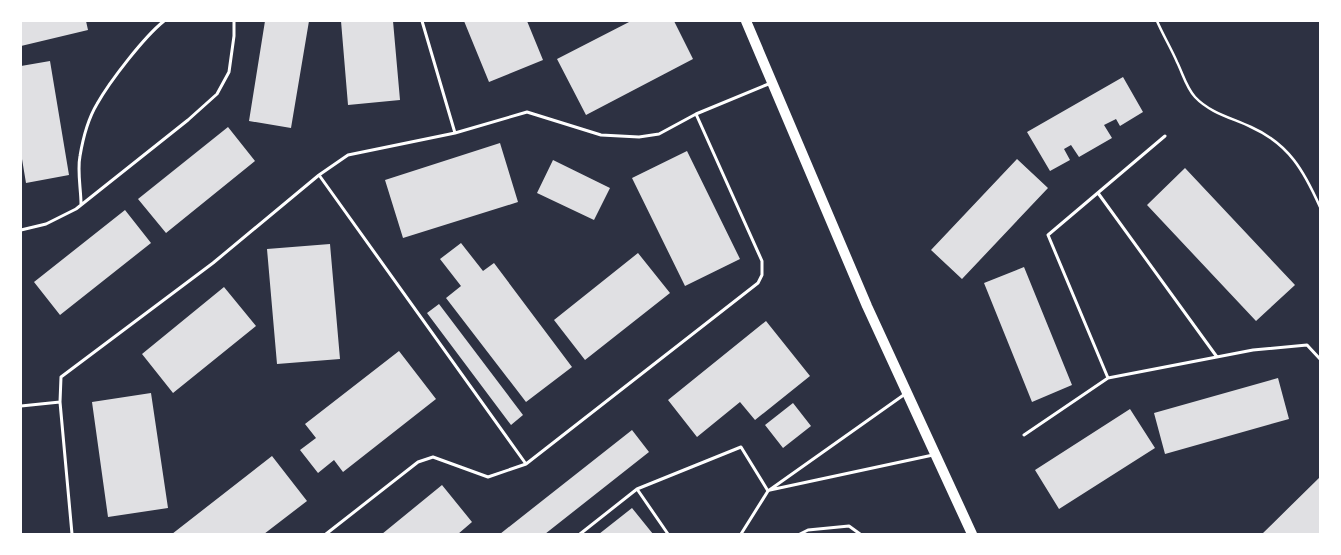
<svg xmlns="http://www.w3.org/2000/svg" width="1341" height="555" font-family="'Golos Text',sans-serif">
  <rect width="100%" height="100%" fill="#2d3142"/>
  <path fill="#e0e0e3" d="M 21,21 L 86,21 L 88,30 L 21,46 Z
    M 265,21 L 309,21 L 291,128 L 249,121 Z
    M 341,21 L 393,21 L 400,100 L 348,105 Z
    M 464,21 L 527,21 L 543,60 L 489,82 Z
    M 631,21 L 674,21 L 693,59 L 586,115 L 557,59 Z
    M 50,61 L 69,175 L 26,183 L 21,153 L 21,66 Z
    M 1123,77 L 1143,112 L 1120,126 L 1116,119 L 1104,125 L 1112,138 L 1079,157 L 1071,145 L 1064,149 L 1070,160 L 1050,171 L 1027,132 Z
    M 228,127 L 255,161 L 166,233 L 138,199 Z
    M 500,143 L 518,202 L 403,238 L 385,180 Z
    M 687,151 L 740,259 L 685,286 L 632,178 Z
    M 1017,159 L 1048,188 L 962,279 L 931,250 Z
    M 553,160 L 610,188 L 594,220 L 537,193 Z
    M 1185,168 L 1295,285 L 1256,321 L 1147,205 Z
    M 125,210 L 151,243 L 60,315 L 34,282 Z
    M 461,243 L 483,271 L 494,263 L 572,367 L 526,402 L 446,298 L 461,286 L 440,259 Z
    M 330,244 L 340,359 L 277,364 L 267,249 Z
    M 638,253 L 670,293 L 585,360 L 554,320 Z
    M 1024,267 L 1072,385 L 1032,402 L 984,283 Z
    M 224,287 L 256,326 L 173,393 L 142,354 Z
    M 439,304 L 523,415 L 511,425 L 427,313 Z
    M 766,321 L 810,376 L 755,420 L 740,402 L 697,437 L 668,400 Z
    M 399,351 L 436,399 L 343,472 L 334,460 L 318,473 L 300,450 L 316,438 L 305,424 Z
    M 1278,378 L 1289,419 L 1165,454 L 1154,413 Z
    M 151,393 L 168,508 L 108,517 L 92,402 Z
    M 793,403 L 811,426 L 783,448 L 765,425 Z
    M 1130,409 L 1155,448 L 1059,509 L 1035,470 Z
    M 632,430 L 649,452 L 545,534 L 500,534 Z
    M 272,456 L 307,501 L 264,534 L 172,534 Z
    M 1320,477 L 1320,534 L 1262,534 Z
    M 442,485 L 472,522 L 458,534 L 382,534 Z
    M 632,508 L 653,534 L 599,534 Z"/>
  <g fill="none" stroke-linecap="round" stroke-linejoin="round">
    <path stroke="#fff" stroke-width="2.5" d="M 1157,21 C 1163,35 1171,48 1177,62 C 1183,74 1186,87 1195,97 C 1210,113 1232,118 1251,127 C 1289,144 1304,171 1320,207"/>
    <path stroke="#fff" stroke-width="3" d="M 422,21 L 455,133
      M 319,175 L 526,464 L 758,283 L 762,275 L 762,261 L 696,114
      M 1098,193 L 1217,357
      M 81,204 C 81,189 77,171 80,156 C 83,138 88,119 97,104 C 110,81 144,37 164,21
      M 21,230 L 46,224 L 76,209 L 188,120 L 217,94 L 229,72 L 234,36 L 234,21
      M 1108,378 L 1048,235 L 1165,136
      M 21,406 L 60,402
      M 1024,435 L 1108,378 L 1253,350 L 1307,345 L 1320,359
      M 637,489 L 741,447 L 768,491
      M 770,490 L 933,455
      M 72,534 L 60,402 L 61,377 L 213,263 L 319,175 L 348,155 L 455,133 L 527,112 L 601,135 L 639,137 L 659,134 L 696,114 L 771,83
      M 326,534 L 418,462 L 433,457 L 488,477 L 526,464
      M 580,534 L 637,489 L 668,534
      M 741,534 L 768,491 L 905,394
      M 800,534 L 808,530 L 849,526 L 860,534"/>
    <path stroke="#fff" stroke-width="10" d="M 746,21 L 867,306 L 972,534"/>
  </g>
  <rect width="1341" height="555" fill="none" stroke="#ffffff" stroke-width="44"/>
</svg>
